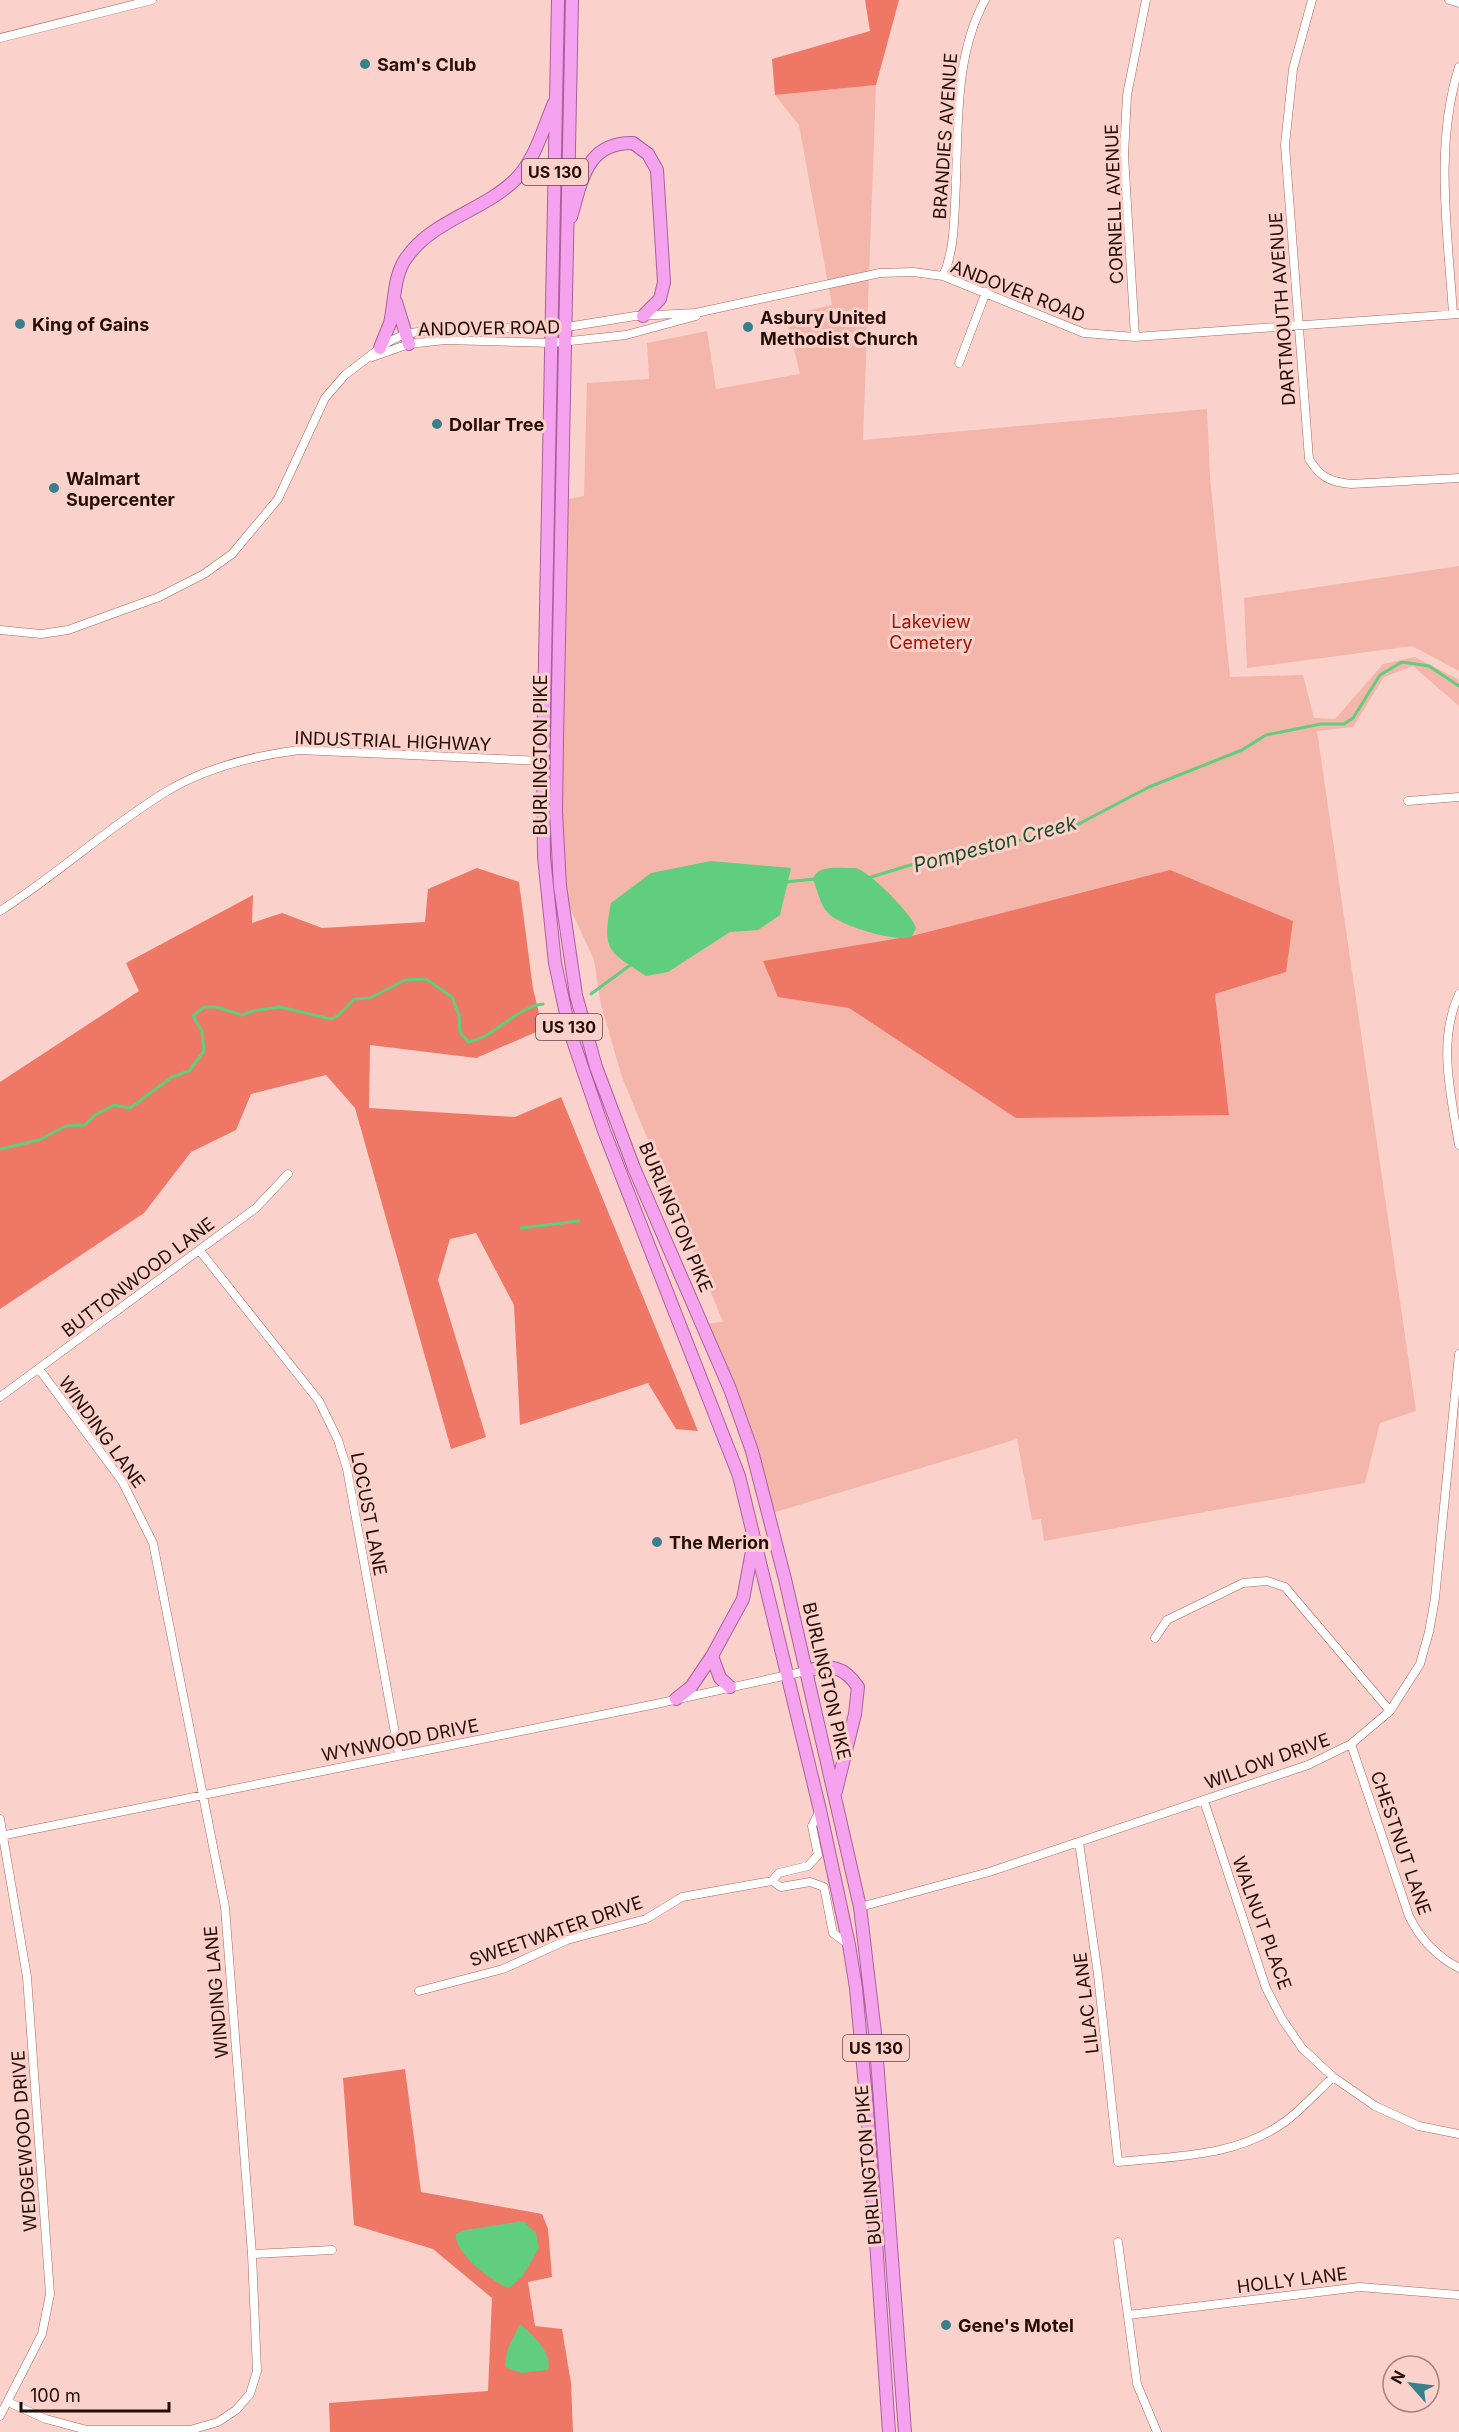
<svg xmlns="http://www.w3.org/2000/svg" width="1459" height="2432" font-family="Inter,sans-serif">
  <rect width="100%" height="100%" fill="#fbd2cb"/>
  <path fill="#f4b5aa" fill-rule="evenodd" d="M 876,85 L 863,440 L 1207,409 L 1210,477 L 1230,677 L 1303,675 L 1314,718 L 1335,719 L 1383,664 L 1415,657 L 1459,680 L 1459,706 L 1413,666 L 1384,677 L 1353,727 L 1317,731 L 1416,1411 L 1380,1423 L 1365,1483 L 1044,1541 L 1041,1519 L 1032,1520 L 1017,1439 L 769,1514 L 702,1324 L 723,1322 L 622,1077 L 601,1005 L 594,960 L 560,886 L 561,501 L 584,496 L 587,383 L 649,379 L 647,343 L 707,331 L 716,389 L 800,374 L 786,316 L 832,305 L 799,125 L 775,95 ZM 1286,972 L 1215,994 L 1229,1115 L 884,1031 L 849,1008 Z
    M 1459,566 L 1459,671 L 1412,646 L 1247,668 L 1244,598 Z"/>
  <path fill="#ee7765" d="M 865,0 L 899,0 L 876,85 L 775,95 L 772,59 L 870,31 Z
    M 477,868 L 519,882 L 533,989 L 543,1029 L 476,1058 L 370,1045 L 369,1108 L 515,1117 L 561,1097 L 698,1431 L 676,1429 L 648,1383 L 520,1425 L 514,1305 L 476,1233 L 450,1239 L 438,1280 L 486,1437 L 451,1449 L 355,1108 L 326,1075 L 251,1094 L 236,1130 L 191,1152 L 144,1213 L 0,1309 L 0,1082 L 139,991 L 126,963 L 253,895 L 252,923 L 282,913 L 322,928 L 425,922 L 428,889 Z
    M 1170,870 L 1293,921 L 1286,972 L 1215,994 L 1229,1115 L 1016,1118 L 849,1008 L 778,997 L 763,961 L 912,936 Z
    M 405,2069 L 421,2192 L 542,2214 L 548,2229 L 552,2277 L 528,2282 L 535,2326 L 562,2329 L 571,2383 L 573,2432 L 330,2432 L 329,2403 L 488,2391 L 492,2298 L 433,2249 L 354,2225 L 343,2078 Z"/>
  <path fill="#61cd7e" d="M 711,861 L 791,868 L 780,915 L 758,930 L 730,932 L 668,972 L 646,976 C 607,951 602,950 611,903 L 651,873 Z
    M 856,868 C 870,872 912,914 916,928 L 912,936 C 899,944 838,925 828,913 C 820,905 817,889 813,879 C 818,863 842,869 856,868 Z
    M 523,2221 L 536,2233 L 539,2248 L 522,2277 L 509,2288 C 493,2283 453,2252 456,2234 L 464,2230 Z
    M 520,2324 C 532,2334 553,2353 548,2370 L 521,2373 L 505,2367 L 507,2350 Z"/>
  <g fill="none" stroke-linecap="round" stroke-linejoin="round">
    <path stroke="#61cd7e" stroke-width="3" d="M 868,878 L 907,866 L 1071,828 L 1149,787 L 1242,750 L 1266,735 L 1321,724 L 1344,724 L 1353,718 L 1380,675 L 1402,662 L 1429,666 L 1459,686
      M 785,882 L 815,879
      M 591,994 L 633,963
      M 0,1149 L 39,1140 L 66,1126 L 85,1125 L 95,1115 L 114,1105 L 130,1108 L 172,1077 L 189,1071 L 204,1051 L 202,1031 L 193,1016 L 204,1007 L 216,1007 L 242,1015 L 253,1011 L 280,1007 L 331,1019 L 339,1015 L 354,999 L 370,998 L 405,980 L 426,979 L 452,997 L 459,1015 L 460,1032 L 468,1042 C 496,1037 514,1008 543,1004
      M 521,1228 L 579,1221"/>
    <defs>
      <path id="minor" d="M 1312,0 L 1293,69 L 1285,145 L 1309,459 C 1320,477 1330,482 1351,484 L 1459,478
        M 1449,0 L 1459,3
        M 0,38 L 152,0
        M 943,276 C 953,254 954,228 955,204 C 959,137 952,60 985,0
        M 1453,314 C 1448,234 1434,145 1459,67
        M 1135,337 L 1124,155 L 1127,95 L 1146,0
        M 372,357 L 409,344 L 445,340 L 552,343 L 626,335 L 696,316
        M 959,363 L 986,292
        M 0,630 L 41,634 L 68,630 L 159,597 L 204,574 L 232,554 L 278,499 L 325,398 L 345,375 L 388,342 L 405,334 L 437,329 L 567,327 L 635,316 L 696,313 L 880,273 L 913,272 L 943,276 L 1084,333 L 1135,337 L 1459,314
        M 1408,801 L 1459,797
        M 0,911 C 57,875 107,828 164,793 C 204,768 253,756 299,750 L 543,761
        M 1459,994 C 1437,1042 1451,1095 1459,1145
        M 200,1251 L 319,1401 L 338,1440 L 347,1469 L 399,1755
        M 0,1397 L 256,1208 L 288,1174
        M 1155,1638 L 1167,1620 L 1243,1583 L 1267,1581 L 1285,1587 L 1390,1711
        M 1351,1744 L 1409,1916 C 1420,1939 1436,1956 1459,1968
        M 1204,1801 L 1266,1988 L 1282,2019 L 1302,2048 L 1333,2077 L 1375,2106 L 1419,2126 L 1459,2134
        M 0,1819 L 27,1977 L 50,2294 L 42,2334 L 0,2416
        M 0,1836 L 656,1704 L 806,1671
        M 1079,1842 L 1098,1975 L 1118,2162 C 1176,2156 1237,2157 1286,2121 C 1303,2108 1318,2091 1333,2077
        M 772,1881 L 779,1873 L 808,1866 L 818,1855 L 812,1826 L 820,1810
        M 860,1907 L 989,1872 L 1308,1765 L 1351,1744 L 1390,1711 L 1420,1664 L 1429,1632 L 1435,1598 L 1459,1354
        M 419,1991 L 503,1969 L 567,1940 L 646,1919 L 682,1897 L 772,1881 L 781,1887 L 810,1882 L 824,1887 L 833,1933 L 849,1945
        M 1118,2242 L 1137,2384 L 1157,2432
        M 252,2254 L 332,2250
        M 1128,2315 L 1360,2287 L 1459,2295
        M 8,2402 L 46,2419 L 87,2430 L 190,2430 L 218,2422 L 236,2410 L 250,2394 L 257,2371 L 252,2254 L 225,1907 L 153,1543 L 122,1481 L 39,1369"/>
      <path id="trunk" d="M 558,0 L 543,761 L 544,857 L 555,963 L 570,1032 L 604,1131 L 739,1476 L 820,1810 L 849,1945 L 856,1988 L 867,2109 L 889,2432
        M 572,0 L 557,740 L 556,812 L 560,886 L 576,995 L 596,1067 L 634,1168 L 730,1389 L 752,1451 L 785,1579 L 860,1907 L 875,2033 L 905,2432
        M 571,217 C 582,181 586,142 633,143 L 648,154 L 657,170 L 664,282 L 660,299 L 643,316
        M 396,302 L 409,344
        M 380,348 C 383,340 387,331 390,323 C 395,302 393,275 407,257 C 433,220 483,211 515,180 C 535,160 543,129 554,103
        M 806,1671 C 830,1664 844,1666 858,1687 L 855,1714 L 836,1791
        M 730,1687 L 720,1678 L 712,1656 L 743,1599 L 753,1546
        M 676,1699 L 691,1687 L 712,1656"/>
    </defs>
    <use href="#minor" stroke="#a4685e" stroke-width="9"/>
    <use href="#trunk" stroke="#ab609c" stroke-width="14"/>
    <use href="#minor" stroke="#fff" stroke-width="8"/>
    <use href="#trunk" stroke="#f6a3ef" stroke-width="12"/>
  </g>
  <g fill="#3a808c" stroke="#fbd2cb" stroke-width="2">
    <circle cx="365" cy="64" r="6"/>
    <circle cx="20" cy="324" r="6"/>
    <circle cx="748" cy="327" r="6"/>
    <circle cx="437" cy="424" r="6"/>
    <circle cx="54" cy="488" r="6"/>
    <circle cx="657" cy="1542" r="6"/>
    <circle cx="946" cy="2325" r="6"/>
  </g>
  <g text-anchor="middle" dominant-baseline="central" stroke-width="6" stroke-linejoin="round" paint-order="stroke">
    <g fill="#fbd2cb" stroke="#644843" stroke-width="1.5">
      <rect x="522" y="159" width="66" height="26" rx="4.5"/>
      <rect x="536" y="1014" width="66" height="26" rx="4.5"/>
      <rect x="843" y="2035" width="66" height="26" rx="4.5"/>
    </g>
    <g font-size="16" font-weight="bold" fill="#240d09">
      <text x="555" y="172">US 130</text>
      <text x="569" y="1027">US 130</text>
      <text x="876" y="2048">US 130</text>
    </g>
    <g font-size="18" font-weight="bold" fill="#240d09" stroke="#fbd2cb" text-anchor="start">
      <text x="377" y="64">Sam's Club</text>
      <text x="760" y="317">Asbury United<tspan x="760" dy="21">Methodist Church</tspan></text>
      <text x="32" y="324">King of Gains</text>
      <text x="449" y="424">Dollar Tree</text>
      <text x="66" y="478">Walmart<tspan x="66" dy="21">Supercenter</tspan></text>
      <text x="669" y="1542">The Merion</text>
      <text x="958" y="2325">Gene's Motel</text>
    </g>
    <g font-size="18" fill="#240d09" stroke="#fbd2cb">
      <text transform="translate(945 136) rotate(-86)">BRANDIES AVENUE</text>
      <text transform="translate(1114 204) rotate(-92)">CORNELL AVENUE</text>
      <text transform="translate(1018 291) rotate(21)">ANDOVER ROAD</text>
      <text transform="translate(1282 309) rotate(-94)">DARTMOUTH AVENUE</text>
      <text transform="translate(489 328) rotate(-1)">ANDOVER ROAD</text>
      <text transform="translate(393 741) rotate(2)">INDUSTRIAL HIGHWAY</text>
      <text transform="translate(540 755) rotate(-90)">BURLINGTON PIKE</text>
      <text transform="translate(676 1217) rotate(67)">BURLINGTON PIKE</text>
      <text transform="translate(138 1277) rotate(-37)">BUTTONWOOD LANE</text>
      <text transform="translate(102 1432) rotate(54)">WINDING LANE</text>
      <text transform="translate(369 1514) rotate(79)">LOCUST LANE</text>
      <text transform="translate(827 1681) rotate(77)">BURLINGTON PIKE</text>
      <text transform="translate(400 1740) rotate(-11)">WYNWOOD DRIVE</text>
      <text transform="translate(1267 1761) rotate(-20)">WILLOW DRIVE</text>
      <text transform="translate(1401 1843) rotate(71)">CHESTNUT LANE</text>
      <text transform="translate(1262 1923) rotate(70)">WALNUT PLACE</text>
      <text transform="translate(556 1931) rotate(-19)">SWEETWATER DRIVE</text>
      <text transform="translate(216 1992) rotate(-95)">WINDING LANE</text>
      <text transform="translate(1086 2003) rotate(-97)">LILAC LANE</text>
      <text transform="translate(24 2141) rotate(-94)">WEDGEWOOD DRIVE</text>
      <text transform="translate(868 2165) rotate(-95)">BURLINGTON PIKE</text>
      <text transform="translate(1292 2280) rotate(-7)">HOLLY LANE</text>
    </g>
    <g font-size="18" fill="#a41002" stroke="#fbd2cb">
      <text x="931" y="621">Lakeview<tspan x="931" dy="21">Cemetery</tspan></text>
    </g>
    <g font-size="20" font-style="italic" fill="#204b2b" stroke="#fbd2cb">
      <text transform="translate(995 844) rotate(-15)">Pompeston Creek</text>
    </g>
  </g>
  <g transform="translate(1411 2384) rotate(298)"><circle r="28" fill="#fbd2cb" stroke="#a5837d" stroke-width="1.5"/>
  <path d="M0-4.5L10 22L0 15L-10 22Z" fill="#3a808c"/>
  <text y="-9" font-size="16" font-weight="bold" text-anchor="middle" fill="#240d09">N</text>
  </g>
  <path d="M21 2402v9h148v-9" fill="none" stroke="#240d09" stroke-width="3"/>
  <text x="30" y="2402" font-size="18" fill="#240d09" stroke="#fbd2cb" stroke-width="4.5" paint-order="stroke">100 m</text>
</svg>
